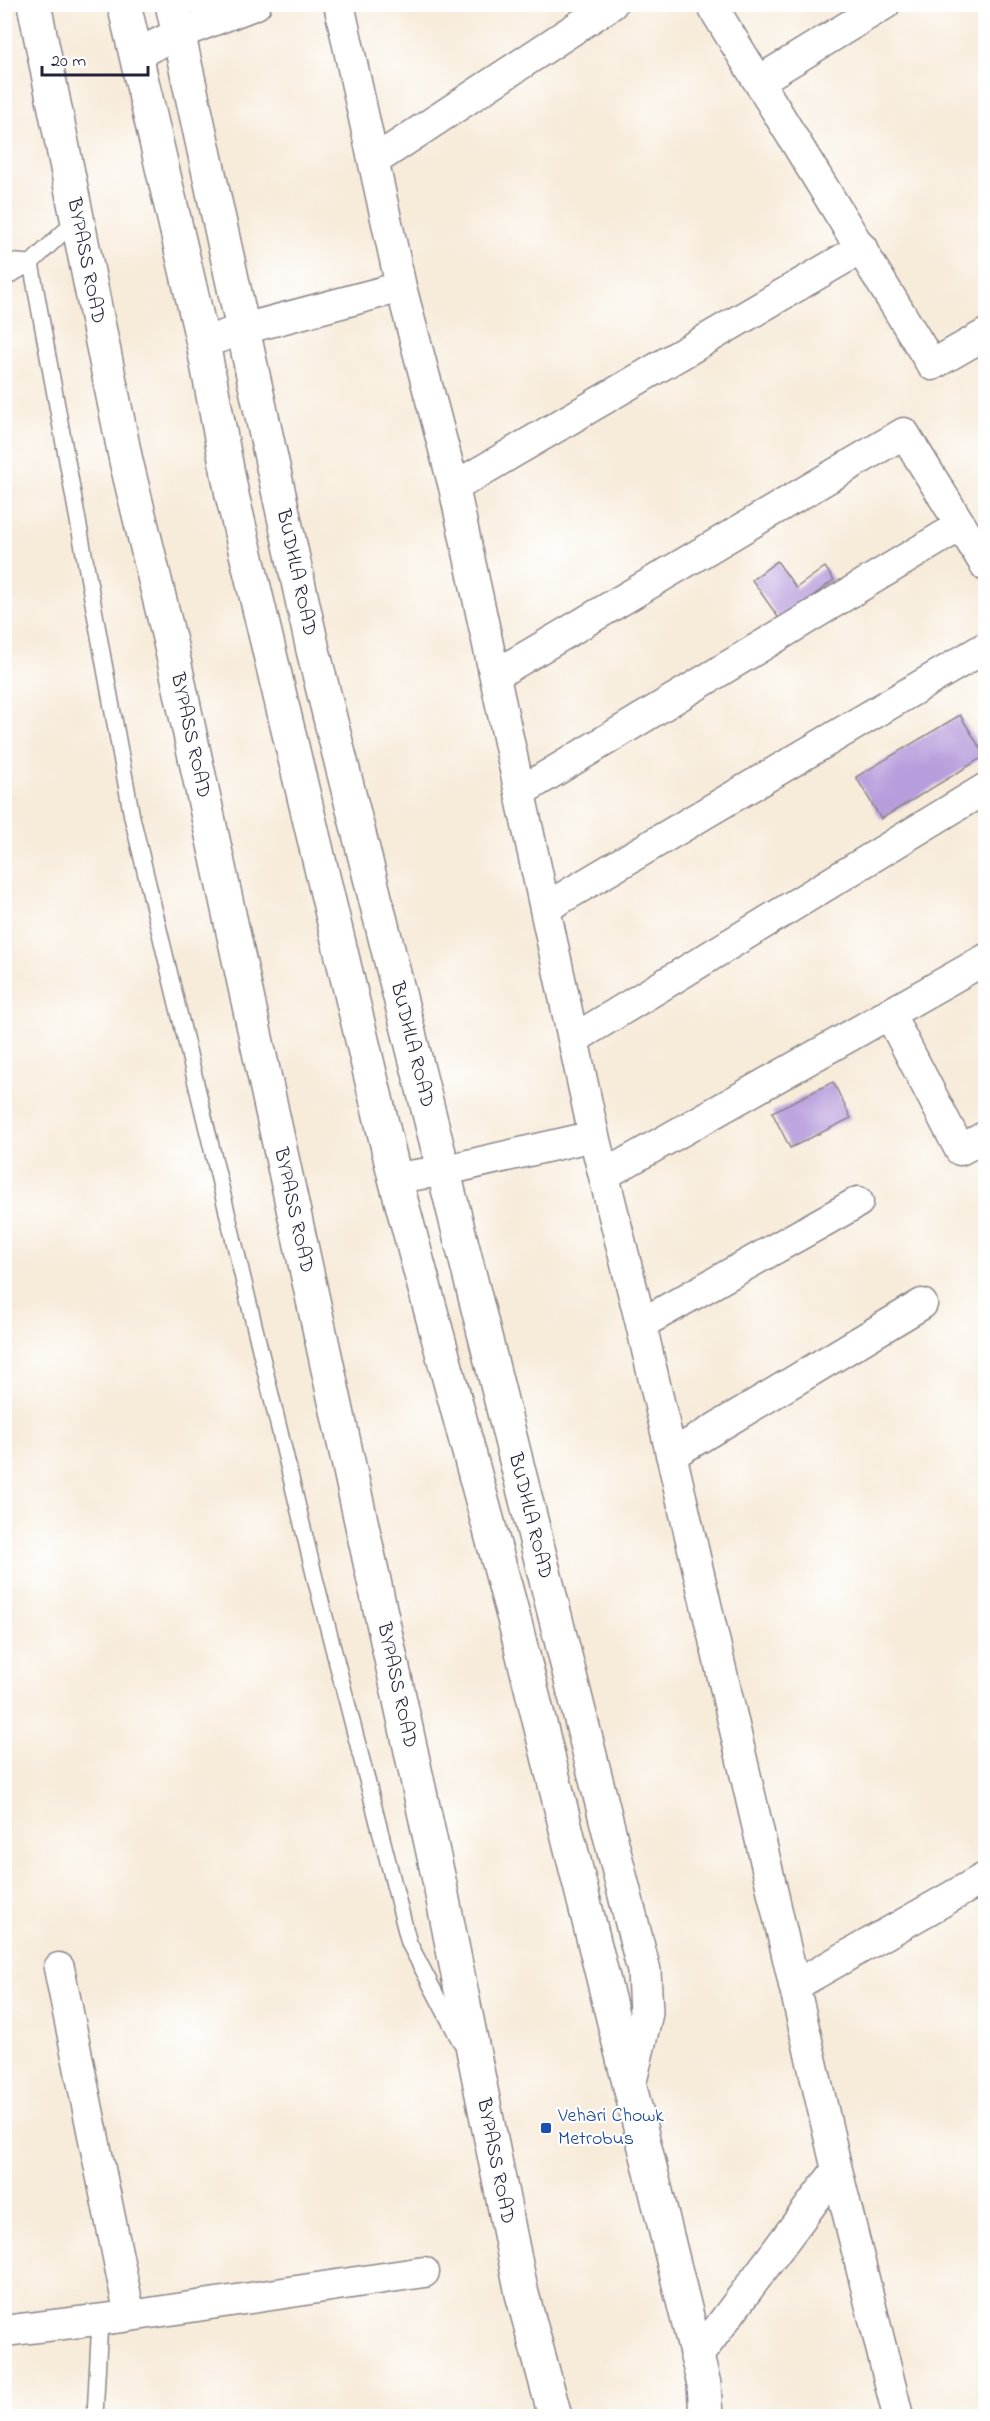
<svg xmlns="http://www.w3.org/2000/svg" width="990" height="2421" font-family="'Indie Flower',sans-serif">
  <rect width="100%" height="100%" fill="#fff"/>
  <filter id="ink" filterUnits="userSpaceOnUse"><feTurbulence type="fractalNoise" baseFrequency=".0167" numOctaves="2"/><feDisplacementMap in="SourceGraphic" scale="12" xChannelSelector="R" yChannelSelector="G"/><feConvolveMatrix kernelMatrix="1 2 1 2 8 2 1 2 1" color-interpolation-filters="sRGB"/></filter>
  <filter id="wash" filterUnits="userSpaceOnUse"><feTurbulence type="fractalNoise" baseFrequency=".008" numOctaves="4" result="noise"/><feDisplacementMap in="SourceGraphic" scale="24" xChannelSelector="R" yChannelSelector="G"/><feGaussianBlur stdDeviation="1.35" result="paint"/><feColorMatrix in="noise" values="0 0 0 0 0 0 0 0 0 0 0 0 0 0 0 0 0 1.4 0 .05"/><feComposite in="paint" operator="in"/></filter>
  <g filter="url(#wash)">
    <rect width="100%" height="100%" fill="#f7ebd9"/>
    <g id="blocks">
      <path fill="#b79ddc" d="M 777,561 L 796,588 L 825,567 L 834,580 L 780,620 L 752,580 Z
        M 960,715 L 985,756 L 881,819 L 856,777 Z
        M 833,1082 L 851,1118 L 790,1148 L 772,1112 Z"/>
    </g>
  </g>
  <g filter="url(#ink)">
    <use href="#blocks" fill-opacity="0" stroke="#8c868a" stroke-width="1.5"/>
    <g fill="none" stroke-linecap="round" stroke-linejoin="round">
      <defs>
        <path id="lane" d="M 4,261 L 31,263 L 132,817 L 315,1578 L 409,1943 L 460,2041
          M 4,279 L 31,263 L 76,220
          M 95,2416 L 100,2320"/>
        <path id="street" d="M 339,4 L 401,287 L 454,487 L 594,1136 L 641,1324 L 837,2170 L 898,2416
          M 711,4 L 932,365 L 986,334
          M 136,54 L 178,34 L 256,4
          M 759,81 L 885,4
          M 374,161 L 612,4
          M 203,343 L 243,329 L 401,287
          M 454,487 L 862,248
          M 495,675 L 904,433 L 986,566
          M 520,792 L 960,526
          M 545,908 L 986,647
          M 889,1013 L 960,1150 L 986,1136
          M 574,1039 L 986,788
          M 604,1175 L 986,959
          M 395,1178 L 442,1171 L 594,1136
          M 641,1324 L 858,1202
          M 671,1455 L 922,1304
          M 59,1968 L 130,2316
          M 794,1986 L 986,1877
          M 4,2331 L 130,2316 L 424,2272
          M 697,2357 L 837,2170"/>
        <g id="secondary">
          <path id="s1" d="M 172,4 L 313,650 L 644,1971 L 646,2013 L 630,2081"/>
        </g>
        <g id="primary">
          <path id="s2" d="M 34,4 L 126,461 L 170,642 L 439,1880 L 522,2294 L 555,2416"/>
          <path d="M 124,4 L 203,343 L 232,495 L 395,1178 L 514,1619 L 697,2357 L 704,2384 L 706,2416"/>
        </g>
      </defs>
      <use href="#lane" stroke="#8c868a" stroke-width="18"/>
      <use href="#street" stroke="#8c868a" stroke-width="33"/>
      <use href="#secondary" stroke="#8c868a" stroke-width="36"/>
      <use href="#primary" stroke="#8c868a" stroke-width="36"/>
      <use href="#lane" stroke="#fff" stroke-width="15"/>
      <use href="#street" stroke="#fff" stroke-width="30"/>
      <use href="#secondary" stroke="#fff" stroke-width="33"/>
      <use href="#primary" stroke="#fff" stroke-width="33"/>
    </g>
  </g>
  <rect fill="#1a4fb4" stroke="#fff" stroke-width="2" x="540" y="2122" width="12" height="12" rx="3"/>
  <g text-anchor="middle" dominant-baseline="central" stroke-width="4.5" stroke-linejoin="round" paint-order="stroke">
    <g font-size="20" fill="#22223b" stroke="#fff">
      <text stroke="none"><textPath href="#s2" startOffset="262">BYPASS ROAD</textPath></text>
      <text stroke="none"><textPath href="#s1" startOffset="582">BUDHLA ROAD</textPath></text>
      <text stroke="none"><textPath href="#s2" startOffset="748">BYPASS ROAD</textPath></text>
      <text stroke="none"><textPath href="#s1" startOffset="1068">BUDHLA ROAD</textPath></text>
      <text stroke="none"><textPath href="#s2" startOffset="1234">BYPASS ROAD</textPath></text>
      <text stroke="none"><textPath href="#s1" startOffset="1554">BUDHLA ROAD</textPath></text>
      <text stroke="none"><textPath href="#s2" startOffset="1720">BYPASS ROAD</textPath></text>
      <text stroke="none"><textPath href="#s2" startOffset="2206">BYPASS ROAD</textPath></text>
    </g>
    <g font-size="20" fill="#164399" stroke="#fff" text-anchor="start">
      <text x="558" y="2116">Vehari Chowk<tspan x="558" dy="23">Metrobus</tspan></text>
    </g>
  </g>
  <rect width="990" height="2421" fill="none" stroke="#fff" stroke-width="24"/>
  <path d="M42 66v9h106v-9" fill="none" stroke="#22223b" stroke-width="3"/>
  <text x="51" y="66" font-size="18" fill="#22223b" stroke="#ffffff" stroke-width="4.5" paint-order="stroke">20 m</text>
</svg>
